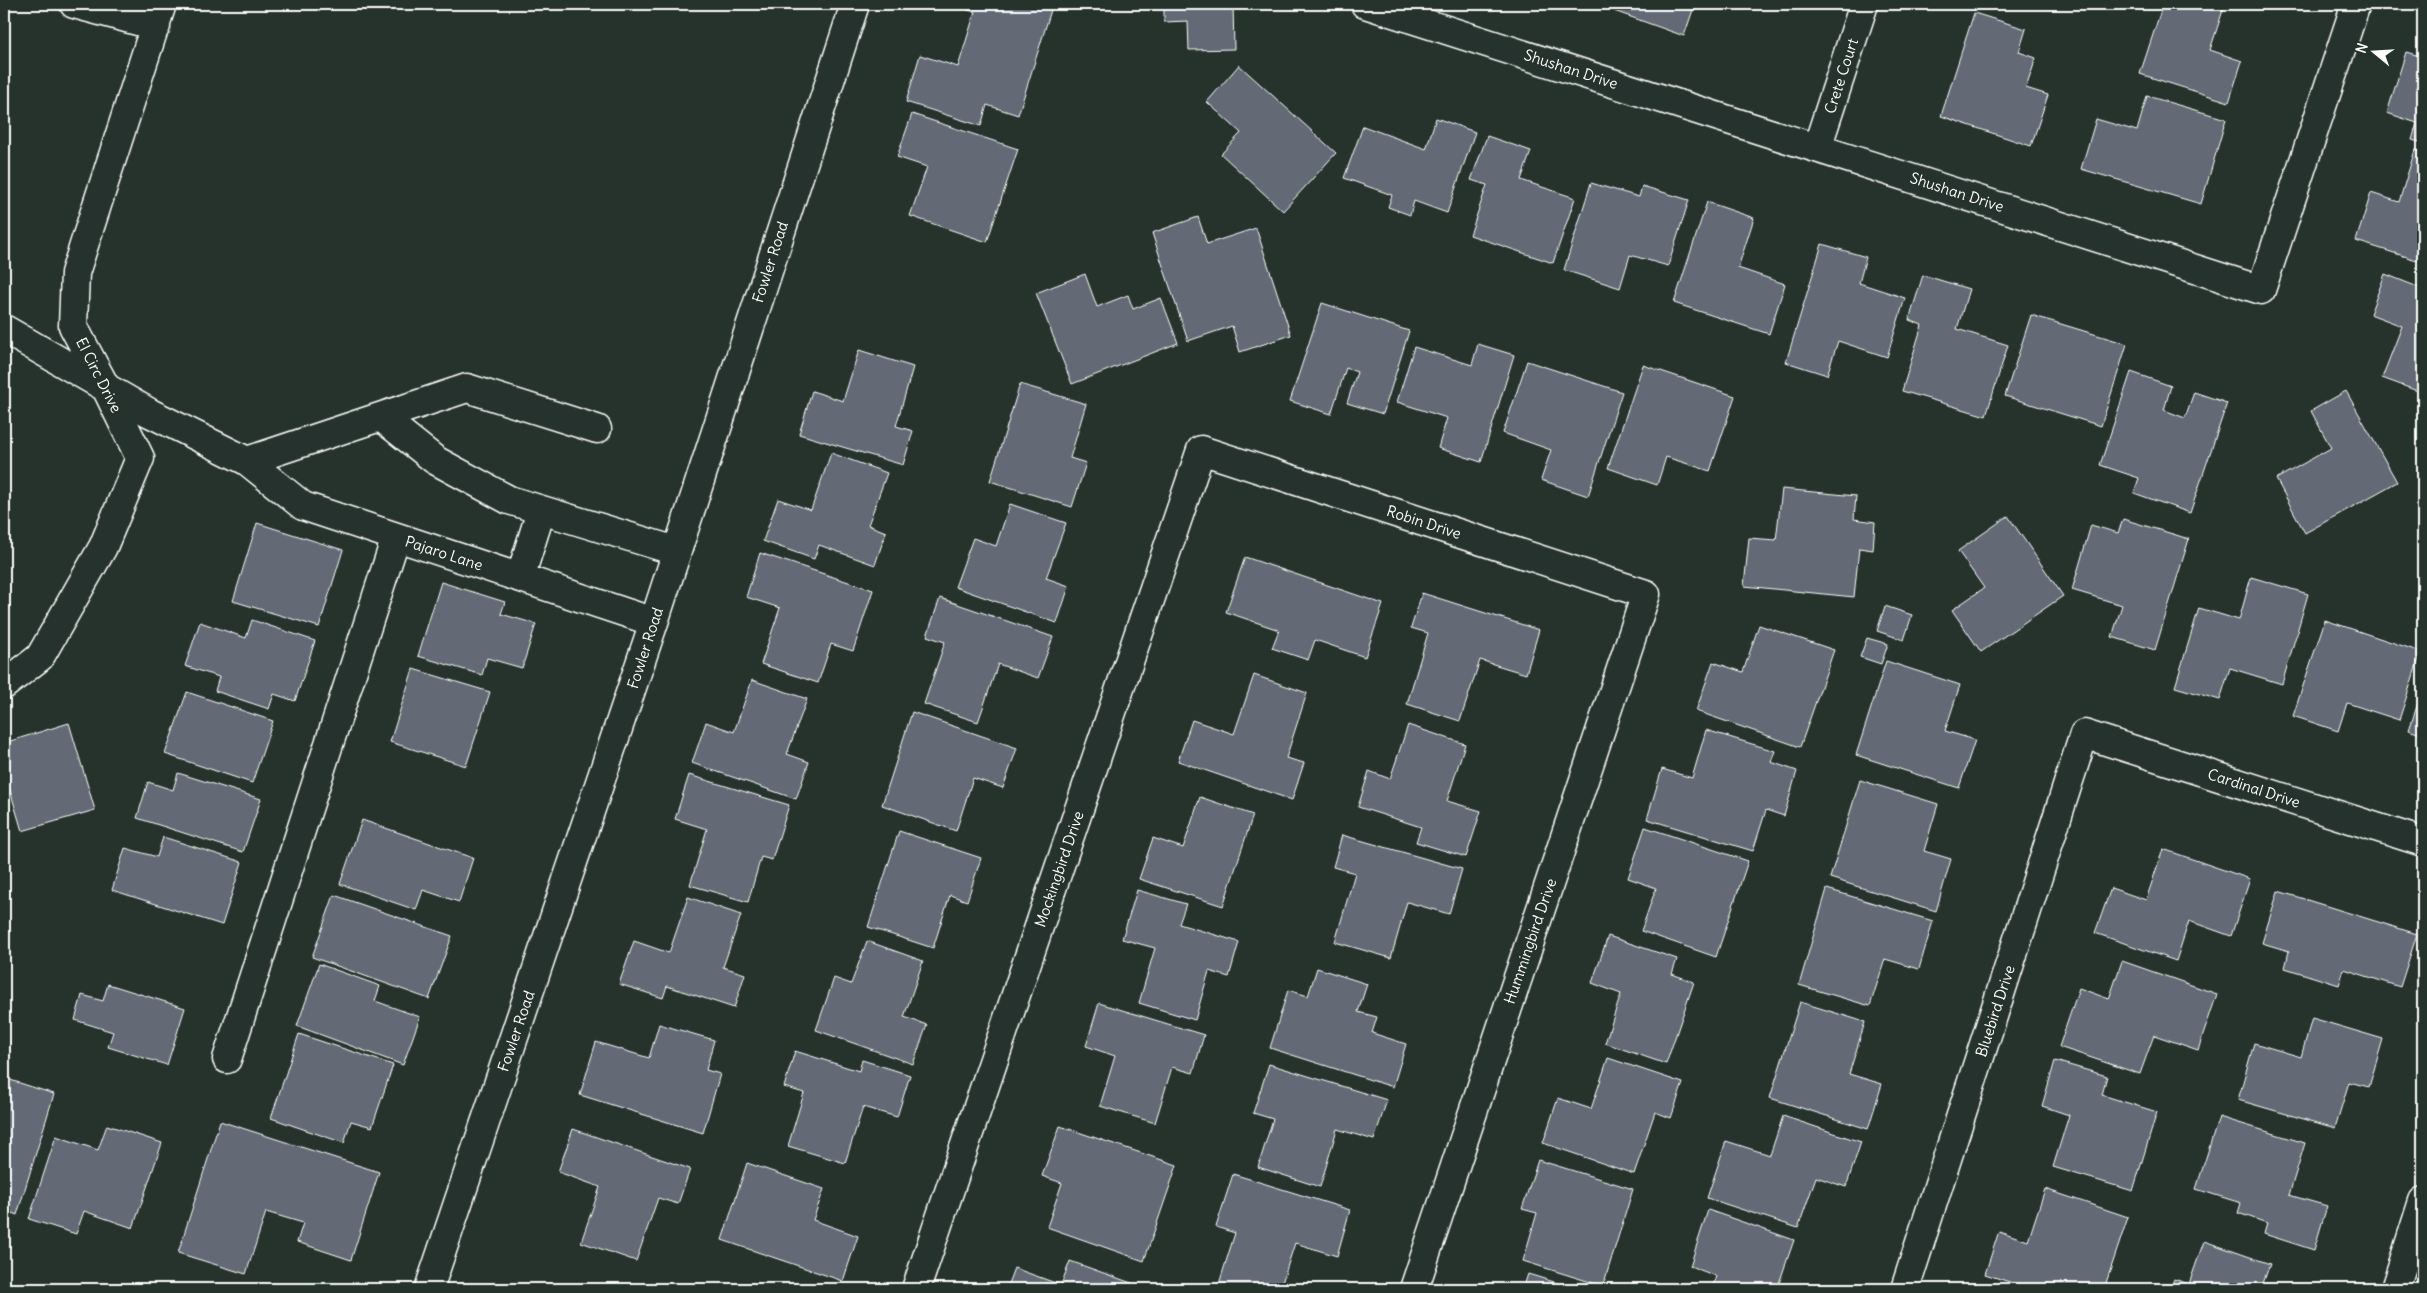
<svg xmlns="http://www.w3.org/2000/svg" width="2427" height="1293" font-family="Delius,sans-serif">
  <rect width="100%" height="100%" fill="#26332d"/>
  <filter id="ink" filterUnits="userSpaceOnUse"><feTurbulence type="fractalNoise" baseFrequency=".02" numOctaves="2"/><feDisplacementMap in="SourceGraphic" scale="10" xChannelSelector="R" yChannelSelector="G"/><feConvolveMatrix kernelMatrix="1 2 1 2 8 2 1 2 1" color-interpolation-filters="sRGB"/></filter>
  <g filter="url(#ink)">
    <path fill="#646a74" stroke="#fff" d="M 948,4 L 1043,4 L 1052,7 L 1018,115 L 987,105 L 981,126 L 906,102 L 920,55 L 958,67 L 975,12 Z
      M 1164,4 L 1233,4 L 1234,49 L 1189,50 L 1188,21 L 1164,22 Z
      M 1617,4 L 1695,4 L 1684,36 L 1614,11 Z
      M 2163,4 L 2225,4 L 2210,50 L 2242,61 L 2229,102 L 2140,74 Z
      M 1974,13 L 2026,29 L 2019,52 L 2036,58 L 2026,88 L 2048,95 L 2031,146 L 1941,116 Z
      M 2406,52 L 2423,57 L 2423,143 L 2412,140 L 2417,123 L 2387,113 Z
      M 1239,65 L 1336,153 L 1283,211 L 1221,154 L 1241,133 L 1207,102 Z
      M 2147,96 L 2226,119 L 2201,204 L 2081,169 L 2096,119 L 2137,131 Z
      M 912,114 L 1018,149 L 987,242 L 910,216 L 927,167 L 897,157 Z
      M 1436,118 L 1475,132 L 1447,213 L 1414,201 L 1410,215 L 1388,207 L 1392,195 L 1344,178 L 1363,126 L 1426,149 Z
      M 1487,136 L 1531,151 L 1521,180 L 1575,198 L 1553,263 L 1470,235 L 1487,185 L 1471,180 Z
      M 2415,150 L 2423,152 L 2423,262 L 2356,241 L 2371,193 L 2399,202 Z
      M 1591,183 L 1639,197 L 1642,186 L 1689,200 L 1668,266 L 1630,255 L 1620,288 L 1564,270 Z
      M 1707,202 L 1754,218 L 1738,268 L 1785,284 L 1769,334 L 1674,303 Z
      M 1198,217 L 1207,244 L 1256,228 L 1291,335 L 1240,352 L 1232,326 L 1188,341 L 1152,233 Z
      M 1822,244 L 1866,257 L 1859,283 L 1905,298 L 1887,357 L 1838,341 L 1827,375 L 1786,362 Z
      M 1085,274 L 1097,307 L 1128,295 L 1133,309 L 1161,298 L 1178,343 L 1072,384 L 1036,293 Z
      M 2385,274 L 2423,289 L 2423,393 L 2382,378 L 2402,326 L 2370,314 Z
      M 1923,275 L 1969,289 L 1957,329 L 2008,345 L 1986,416 L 1902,391 L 1922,325 L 1909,320 Z
      M 1322,303 L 1409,331 L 1383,414 L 1347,403 L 1357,372 L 1346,368 L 1331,414 L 1290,401 Z
      M 2031,315 L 2127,344 L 2101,426 L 2005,396 Z
      M 1478,344 L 1514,355 L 1481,462 L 1438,448 L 1447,418 L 1397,402 L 1414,347 L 1472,365 Z
      M 859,350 L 913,367 L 896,426 L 913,431 L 903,465 L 799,434 L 812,391 L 843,401 Z
      M 1527,361 L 1622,392 L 1588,496 L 1541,480 L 1551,450 L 1503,433 Z
      M 1643,365 L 1735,396 L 1710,471 L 1666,457 L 1657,485 L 1608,468 Z
      M 2131,372 L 2171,386 L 2164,410 L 2185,418 L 2194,392 L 2227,403 L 2190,513 L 2134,493 L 2139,478 L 2100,465 Z
      M 1020,384 L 1086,404 L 1070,458 L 1086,463 L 1072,507 L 990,481 Z
      M 2346,391 L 2397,482 L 2305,533 L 2276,479 L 2331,448 L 2311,411 Z
      M 831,453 L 887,473 L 868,525 L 886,532 L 875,565 L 819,545 L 814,559 L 763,541 L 778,499 L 811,510 Z
      M 1782,489 L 1856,496 L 1854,519 L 1875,522 L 1873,550 L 1859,548 L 1854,597 L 1744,586 L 1749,538 L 1776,540 Z
      M 1010,504 L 1066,523 L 1046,578 L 1069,586 L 1057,623 L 955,587 L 973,538 L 996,546 Z
      M 2008,516 L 2063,596 L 1981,652 L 1952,610 L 1984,588 L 1958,551 Z
      M 2123,519 L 2189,539 L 2155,650 L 2112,637 L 2122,605 L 2072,590 L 2091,525 L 2118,533 Z
      M 257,523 L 343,550 L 319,627 L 233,601 Z
      M 760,553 L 873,590 L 853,651 L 831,644 L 818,683 L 761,664 L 780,608 L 746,597 Z
      M 1245,557 L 1383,604 L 1365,657 L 1315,640 L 1308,660 L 1272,648 L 1279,630 L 1226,612 Z
      M 2251,577 L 2308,594 L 2282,684 L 2230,668 L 2220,700 L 2175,687 L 2199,608 L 2239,620 Z
      M 441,582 L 505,602 L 501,614 L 536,624 L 522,668 L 487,658 L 482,675 L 418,656 Z
      M 1422,593 L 1539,630 L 1526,674 L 1480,660 L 1460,721 L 1407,704 L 1428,633 L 1411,628 Z
      M 940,598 L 1053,637 L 1038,678 L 998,664 L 978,722 L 924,704 L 945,642 L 927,636 Z
      M 1885,606 L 1912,615 L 1904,640 L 1877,631 Z
      M 252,620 L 315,641 L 295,701 L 274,694 L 269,709 L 215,691 L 219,677 L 185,666 L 200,622 L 246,638 Z
      M 2325,620 L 2421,652 L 2399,720 L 2347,703 L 2338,731 L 2293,716 Z
      M 1759,625 L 1834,650 L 1800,747 L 1696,711 L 1713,662 L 1743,672 Z
      M 1867,638 L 1888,644 L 1881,664 L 1860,657 Z
      M 1886,661 L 1960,685 L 1945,731 L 1975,740 L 1959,788 L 1856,755 Z
      M 413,669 L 490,692 L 466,766 L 390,742 Z
      M 1254,675 L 1307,693 L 1286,758 L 1304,763 L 1292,800 L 1178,761 L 1192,720 L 1234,734 Z
      M 752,680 L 807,699 L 787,754 L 809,762 L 796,799 L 692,763 L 706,722 L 734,732 Z
      M 2423,688 L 2423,735 L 2409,730 Z
      M 187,692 L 273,721 L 252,783 L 165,754 Z
      M 912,712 L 1017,748 L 1003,788 L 973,778 L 956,831 L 882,805 Z
      M 69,723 L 95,810 L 22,831 L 4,770 L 4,743 Z
      M 1408,725 L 1465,744 L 1447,801 L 1481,811 L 1466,857 L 1416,842 L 1421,827 L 1358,807 L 1369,771 L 1390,779 Z
      M 1706,730 L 1775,751 L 1771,762 L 1797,771 L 1784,816 L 1766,810 L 1753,851 L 1647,819 L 1662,769 L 1692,778 Z
      M 178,773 L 261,799 L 243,852 L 137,818 L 148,782 L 173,790 Z
      M 689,775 L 789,805 L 772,860 L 761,857 L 748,902 L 690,885 L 707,829 L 675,819 Z
      M 1860,780 L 1938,804 L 1924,851 L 1951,859 L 1936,911 L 1830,878 Z
      M 1200,797 L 1253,815 L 1223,906 L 1139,879 L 1153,838 L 1183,848 Z
      M 362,820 L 473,858 L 459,902 L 423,890 L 416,910 L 340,884 Z
      M 1645,827 L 1748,861 L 1716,957 L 1641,931 L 1656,888 L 1628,878 Z
      M 899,831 L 981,858 L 967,901 L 950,895 L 933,948 L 868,927 Z
      M 1342,835 L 1462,869 L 1449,914 L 1407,902 L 1391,958 L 1335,942 L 1355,873 L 1333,867 Z
      M 163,837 L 242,862 L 222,925 L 112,890 L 125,848 L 157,857 Z
      M 2163,849 L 2250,879 L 2231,936 L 2189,921 L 2176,961 L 2095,933 L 2111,888 L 2146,900 Z
      M 1827,889 L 1933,921 L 1919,969 L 1885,959 L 1870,1006 L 1799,985 Z
      M 1137,890 L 1186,904 L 1179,924 L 1239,942 L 1229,977 L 1209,971 L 1195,1020 L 1139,1003 L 1155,948 L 1122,939 Z
      M 2278,891 L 2417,934 L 2400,987 L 2344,969 L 2339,985 L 2285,968 L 2289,951 L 2262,943 Z
      M 334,895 L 452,936 L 429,999 L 312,957 Z
      M 688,897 L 741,915 L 723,967 L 745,974 L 734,1008 L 667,986 L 663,998 L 619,984 L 634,941 L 669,953 Z
      M 1608,936 L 1677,959 L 1672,974 L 1694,982 L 1666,1064 L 1605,1043 L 1621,994 L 1592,983 Z
      M 867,941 L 923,961 L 904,1017 L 927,1025 L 913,1064 L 816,1030 L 834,978 L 851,984 Z
      M 2122,961 L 2217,994 L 2198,1050 L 2154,1035 L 2140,1074 L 2059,1047 L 2079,988 L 2109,999 Z
      M 319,964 L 380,986 L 375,1001 L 420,1017 L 403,1065 L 297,1026 Z
      M 1317,968 L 1367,984 L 1358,1012 L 1377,1017 L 1372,1033 L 1406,1044 L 1393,1087 L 1270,1048 L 1288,990 L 1308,996 Z
      M 108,984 L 185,1008 L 167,1065 L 108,1047 L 113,1032 L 75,1020 L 82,995 L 103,1001 Z
      M 1800,1002 L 1865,1022 L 1849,1074 L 1882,1084 L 1868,1129 L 1770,1098 Z
      M 1099,1003 L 1204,1035 L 1193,1073 L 1172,1067 L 1155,1123 L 1100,1106 L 1115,1056 L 1086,1046 Z
      M 2312,1018 L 2383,1039 L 2369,1087 L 2349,1082 L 2335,1128 L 2238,1100 L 2254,1043 L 2301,1057 Z
      M 659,1024 L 714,1040 L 706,1070 L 720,1074 L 703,1133 L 580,1095 L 596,1042 L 649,1058 Z
      M 299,1034 L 393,1065 L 372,1127 L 351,1121 L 344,1143 L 271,1118 Z
      M 795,1051 L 859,1071 L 862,1060 L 910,1075 L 897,1117 L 863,1107 L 845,1163 L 788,1146 L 804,1093 L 784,1087 Z
      M 1608,1058 L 1683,1083 L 1671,1118 L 1655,1112 L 1634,1174 L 1543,1143 L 1558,1098 L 1591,1109 Z
      M 2055,1061 L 2107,1076 L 2102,1095 L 2157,1112 L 2133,1191 L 2053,1167 L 2069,1115 L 2042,1106 Z
      M 1269,1064 L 1387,1100 L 1374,1140 L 1337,1129 L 1320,1187 L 1258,1167 L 1273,1119 L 1253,1113 Z
      M 4,1078 L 54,1094 L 17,1215 L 4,1210 Z
      M 1783,1116 L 1861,1142 L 1846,1187 L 1816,1177 L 1798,1228 L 1707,1198 L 1726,1141 L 1770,1155 Z
      M 2219,1117 L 2305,1143 L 2289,1195 L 2327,1206 L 2314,1250 L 2264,1234 L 2267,1223 L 2238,1213 L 2241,1203 L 2196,1189 Z
      M 220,1121 L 379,1172 L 351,1260 L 297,1242 L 303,1223 L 266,1212 L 246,1274 L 178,1253 Z
      M 107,1125 L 162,1143 L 133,1228 L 84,1211 L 76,1234 L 29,1219 L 56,1136 L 98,1150 Z
      M 1060,1126 L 1177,1165 L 1144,1261 L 1047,1227 L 1062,1183 L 1042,1176 Z
      M 573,1129 L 690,1169 L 678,1204 L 658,1198 L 636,1261 L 581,1242 L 600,1187 L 558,1172 Z
      M 1538,1160 L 1633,1189 L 1603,1286 L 1523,1261 L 1537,1213 L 1522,1209 Z
      M 747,1163 L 824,1189 L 813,1220 L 858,1236 L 843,1281 L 722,1240 Z
      M 1233,1174 L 1350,1210 L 1337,1256 L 1295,1243 L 1280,1289 L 1236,1289 L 1219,1284 L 1235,1233 L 1216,1227 Z
      M 2045,1189 L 2128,1217 L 2104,1289 L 2031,1289 L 1985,1274 L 1999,1231 L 2028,1241 Z
      M 1708,1210 L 1794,1240 L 1778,1286 L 1787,1289 L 1712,1289 L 1716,1276 L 1690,1266 Z
      M 2204,1241 L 2270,1264 L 2261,1289 L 2170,1289 L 2174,1279 L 2189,1284 Z
      M 1070,1261 L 1148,1289 L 1006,1289 L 1014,1268 L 1061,1285 Z
      M 1528,1274 L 1577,1289 L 1523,1289 Z"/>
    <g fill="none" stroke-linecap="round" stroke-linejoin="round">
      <defs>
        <path id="minor" d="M 74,4 L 156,26
          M 1365,4 L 2261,290 L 2356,4
          M 1817,148 L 1864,4
          M 4,329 L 150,413 L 247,461 L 303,506 L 654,622
          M 381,417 L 435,460 L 509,500 L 676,551
          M 247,461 L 467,388 L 597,429
          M 520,578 L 541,511
          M 4,685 L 40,657 L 103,547 L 140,458 L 105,386 L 73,326 L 75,273 L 162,4
          M 227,1059 L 396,537
          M 429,1289 L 654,622 L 855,4
          M 916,1289 L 1201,450 L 1646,594 L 1414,1289
          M 1905,1289 L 2084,734 L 2423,842
          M 2395,1289 L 2423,1201"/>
      </defs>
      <use href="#minor" stroke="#fff" stroke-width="31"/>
      <use href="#minor" stroke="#26332d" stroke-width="28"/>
    </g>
  </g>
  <g text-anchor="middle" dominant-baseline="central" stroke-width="4.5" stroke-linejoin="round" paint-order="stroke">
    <g font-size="15" fill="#fff" stroke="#26332d">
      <text transform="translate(1571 69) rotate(18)">Shushan Drive</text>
      <text transform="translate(1841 76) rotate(-72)">Crete Court</text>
      <text transform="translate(1957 192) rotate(18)">Shushan Drive</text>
      <text transform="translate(770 262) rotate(-72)">Fowler Road</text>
      <text transform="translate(99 375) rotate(63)">El Circ Drive</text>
      <text transform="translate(1424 522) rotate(18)">Robin Drive</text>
      <text transform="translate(444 553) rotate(18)">Pajaro Lane</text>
      <text transform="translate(645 648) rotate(-72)">Fowler Road</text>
      <text transform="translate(2254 788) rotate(18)">Cardinal Drive</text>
      <text transform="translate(1059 869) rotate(-71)">Mockingbird Drive</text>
      <text transform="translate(1530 941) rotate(-71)">Hummingbird Drive</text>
      <text transform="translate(1995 1011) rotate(-72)">Bluebird Drive</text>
      <text transform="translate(516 1031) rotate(-71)">Fowler Road</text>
    </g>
  </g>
  <rect width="2427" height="1293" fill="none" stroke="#26332d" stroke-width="20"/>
  <rect x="10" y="10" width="2407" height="1273" fill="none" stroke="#fff" stroke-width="2" filter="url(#ink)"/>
  <g transform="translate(2374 52) rotate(288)" stroke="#26332d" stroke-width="4" paint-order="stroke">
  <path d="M0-4L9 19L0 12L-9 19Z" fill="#ffffff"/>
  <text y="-8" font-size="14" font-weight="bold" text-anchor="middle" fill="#ffffff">N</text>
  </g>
</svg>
